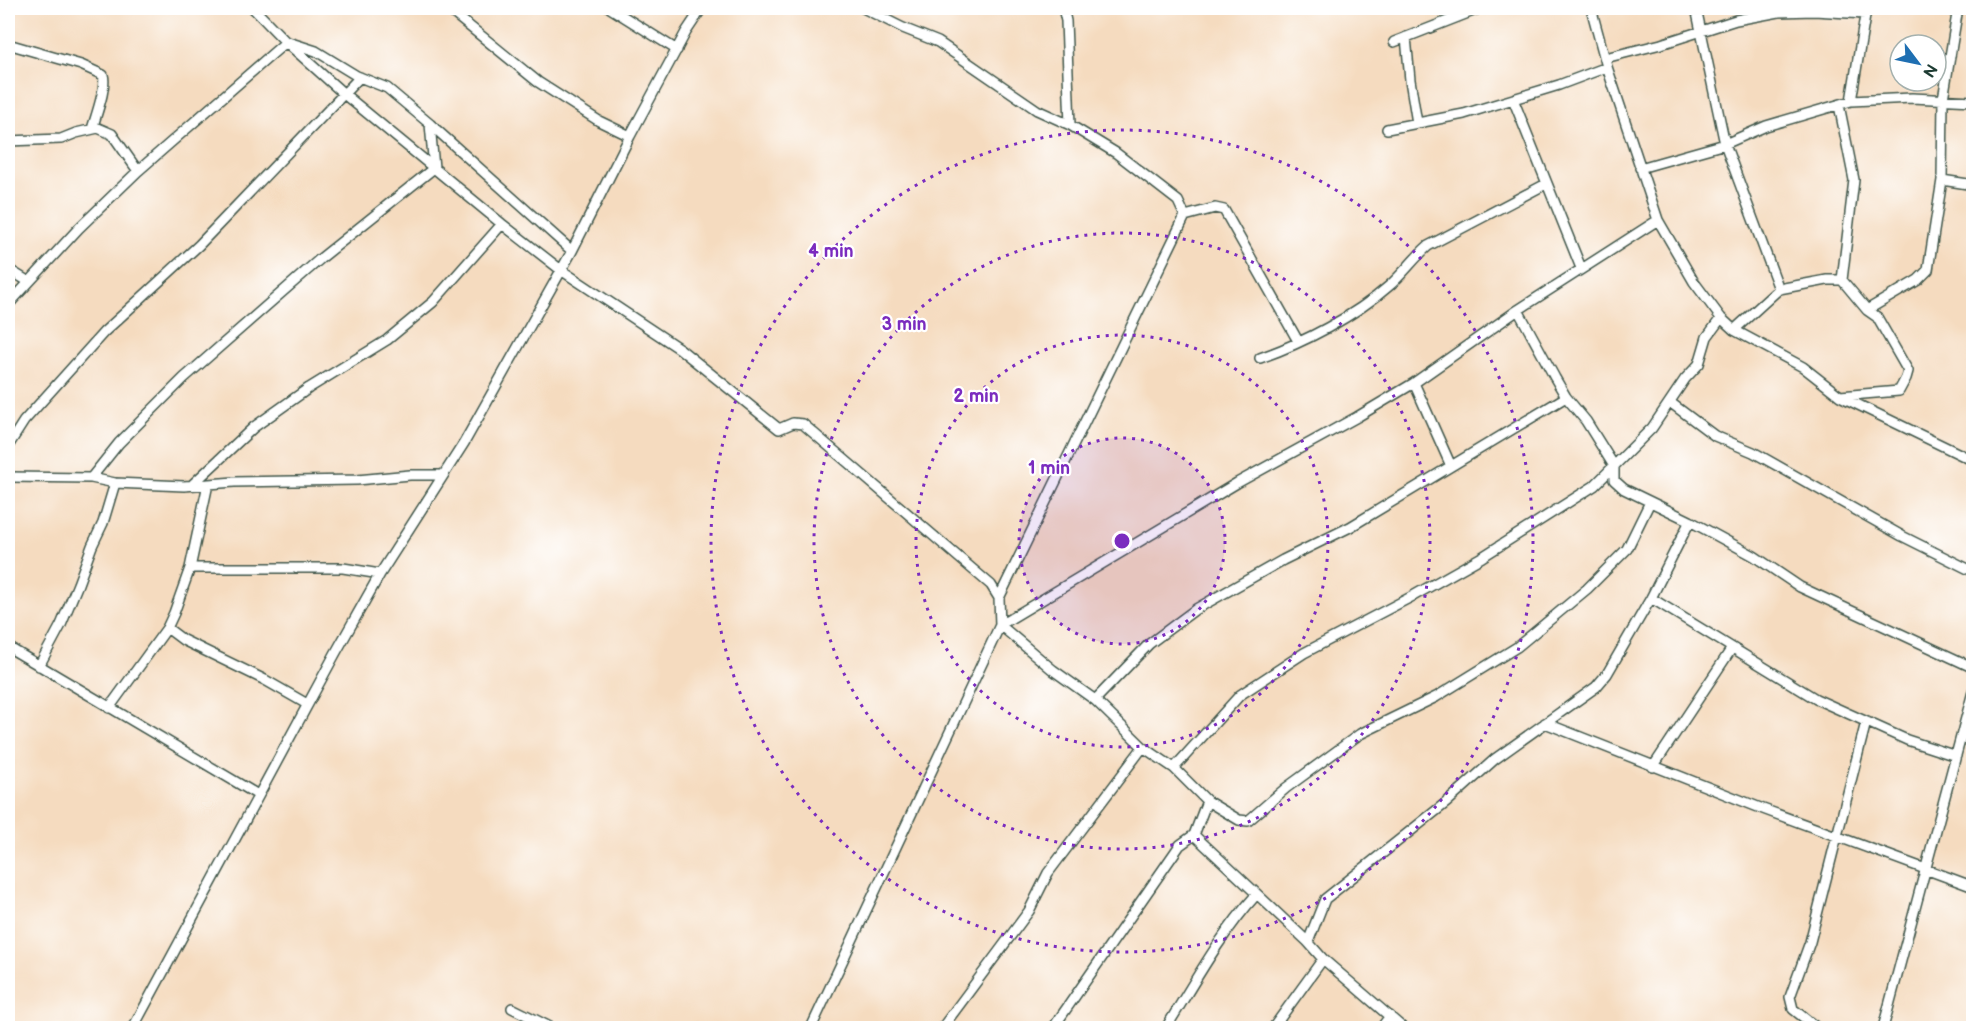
<svg xmlns="http://www.w3.org/2000/svg" width="1981" height="1036" font-family="'Balsamiq Sans',sans-serif">
  <rect width="100%" height="100%" fill="#fff"/>
  <filter id="ink" filterUnits="userSpaceOnUse"><feTurbulence type="fractalNoise" baseFrequency=".0167" numOctaves="2"/><feDisplacementMap in="SourceGraphic" scale="12" xChannelSelector="R" yChannelSelector="G"/><feConvolveMatrix kernelMatrix="1 2 1 2 8 2 1 2 1" color-interpolation-filters="sRGB"/></filter>
  <filter id="wash" filterUnits="userSpaceOnUse"><feTurbulence type="fractalNoise" baseFrequency=".008" numOctaves="4" result="noise"/><feDisplacementMap in="SourceGraphic" scale="24" xChannelSelector="R" yChannelSelector="G"/><feGaussianBlur stdDeviation="1.35" result="paint"/><feColorMatrix in="noise" values="0 0 0 0 0 0 0 0 0 0 0 0 0 0 0 0 0 1.4 0 .05"/><feComposite in="paint" operator="in"/></filter>
  <g filter="url(#wash)">
    <rect width="100%" height="100%" fill="#f5dbbf"/>
  </g>
  <g filter="url(#ink)">
    <g fill="none" stroke-linecap="round" stroke-linejoin="round">
      <defs>
        <path id="street" d="M 188,8 L 200,8
          M 447,8 L 538,82 L 599,121 L 630,136
          M 610,8 L 677,50
          M 863,8 L 903,28 L 938,42 L 1037,110 L 1070,125 L 1116,153 L 1178,201 L 1185,216 L 1215,208 L 1224,210 L 1298,341
          M 1063,8 L 1066,21 L 1070,125
          M 1591,8 L 1607,67 L 1658,220 L 1694,282 L 1721,318 L 1734,330 L 1803,367 L 1840,396 L 1974,461
          M 1696,8 L 1725,144 L 1779,289
          M 1406,37 L 1410,80 L 1417,123
          M 286,42 L 344,94 L 502,224 L 561,270 L 680,349 L 779,429 L 793,423 L 803,424 L 991,585 L 999,598 L 1000,625 L 811,1028
          M 1394,42 L 1481,8
          M 8,44 L 81,65 L 103,75 C 107,87 96,115 92,129
          M 1605,58 L 1661,44 L 1736,20 L 1779,12 L 1814,11 L 1865,14
          M 1513,99 L 1581,268
          M 1851,101 L 1866,10
          M 1839,105 L 1854,180 L 1842,280
          M 430,124 L 572,251
          M 1387,129 L 1464,114 L 1559,85 L 1607,67
          M 8,141 L 61,139 L 76,133 L 98,128 L 112,134 L 138,171
          M 1640,168 L 1725,144 L 1766,126 L 1851,101 L 1912,98 L 1974,101
          M 1942,180 L 1974,185
          M 8,269 L 26,280
          M 8,305 L 79,228 L 138,171 L 286,42 L 253,8
          M 1867,310 L 1918,280 L 1928,270 L 1942,180 L 1943,99 L 1958,8
          M 1734,330 L 1779,289 L 1827,280 L 1842,280 L 1867,310 L 1877,317 L 1908,371 L 1906,378 L 1899,391 L 1840,396
          M 1260,358 C 1303,343 1355,316 1389,286 C 1404,273 1414,258 1428,246 L 1546,184
          M 1414,383 L 1451,466
          M 1671,403 L 1715,436 L 1753,452 L 1902,536 L 1974,572
          M 8,446 L 24,421 L 104,332 L 199,245 L 360,77
          M 8,477 L 91,478 L 115,483 L 184,486 L 234,482 L 357,480 L 410,475 L 443,475
          M 91,478 L 119,443 L 184,378 L 320,259 L 434,168 L 430,124 L 387,88 L 357,76 L 316,51 L 288,42
          M 193,484 L 254,427 L 309,388 L 387,340 L 433,302 L 502,224
          M 1690,521 L 1754,556 L 1800,587 L 1974,668
          M 190,568 L 343,568 L 380,574
          M 999,598 L 1185,216
          M 1651,598 L 1816,699 L 1907,740 L 1956,756
          M 1000,625 L 1237,483 L 1357,417 L 1414,383 L 1518,310 L 1658,220
          M 1000,625 L 1053,670 L 1095,700 L 1143,747 L 1174,768 L 1207,801 L 1194,835 L 1308,942 L 1323,959 L 1403,1028
          M 167,628 L 183,640 L 265,680 L 307,704
          M 8,647 L 258,795
          M 39,666 L 61,625 L 78,584 L 92,546 L 103,523 L 115,483
          M 1095,700 L 1149,644 L 1196,609 L 1283,560 L 1350,527 L 1566,397
          M 109,708 L 167,628 L 174,613 L 190,568 L 208,484
          M 1545,723 L 1763,809 L 1974,887
          M 1653,767 L 1732,648
          M 1174,768 L 1240,695 L 1304,653 L 1413,596 L 1482,557 L 1594,486 L 1652,428 L 1685,379 L 1699,364 L 1707,337 L 1721,318
          M 1207,801 L 1239,820 L 1248,821 L 1286,788 L 1360,734 L 1436,697 L 1517,647 L 1587,589 L 1627,549 L 1650,502
          M 1308,942 L 1325,899 L 1447,802 L 1495,759 L 1596,687 L 1607,674 L 1651,598 L 1690,521 L 1624,489 L 1614,480 L 1614,466 L 1586,421 L 1566,397 L 1555,378 L 1518,310
          M 512,1008 L 552,1028
          M 133,1028 L 335,654 L 380,574 L 464,443 L 572,251 L 630,136 L 686,32 L 702,8
          M 942,1028 L 1029,911 L 1048,873 L 1143,747
          M 1053,1028 L 1180,845 L 1194,835
          M 1166,1028 C 1194,983 1220,935 1256,895
          M 1273,1028 L 1323,959
          M 1381,1028 L 1390,1016
          M 1817,1028 L 1793,1009 L 1790,997 L 1810,942 L 1866,722
          M 1883,1028 L 1974,688"/>
      </defs>
      <use href="#street" stroke="#3f5549" stroke-width="12"/>
      <use href="#street" stroke="#fff" stroke-width="9"/>
    </g>
  </g>
  <circle cx="1122" cy="541" r="103" fill="#7b2cbf" fill-opacity=".12"/>
  <g fill="none" stroke="#7b2cbf" stroke-width="3" stroke-dasharray="3 6">
    <circle cx="1122" cy="541" r="103"/>
    <circle cx="1122" cy="541" r="206"/>
    <circle cx="1122" cy="541" r="308"/>
    <circle cx="1122" cy="541" r="411"/>
  </g>
  <circle cx="1122" cy="541" r="9" fill="#7b2cbf" stroke="#fff" stroke-width="3"/>
  <g font-size="18" text-anchor="middle" font-weight="bold" fill="#7b2cbf" stroke="#fff" stroke-width="4.5" stroke-linejoin="round" paint-order="stroke">
    <text x="831" y="257">4 min</text>
    <text x="904" y="330">3 min</text>
    <text x="976" y="402">2 min</text>
    <text x="1049" y="474">1 min</text>
  </g>
  <rect width="1981" height="1036" fill="none" stroke="#fff" stroke-width="30"/>
  <g transform="translate(1918 63) rotate(122)"><circle r="28" fill="#ffffff" stroke="#a5b1ae" stroke-width="1.5"/>
  <path d="M0-4.5L10 22L0 15L-10 22Z" fill="#1f6fb2"/>
  <text y="-9" font-size="16" font-weight="bold" text-anchor="middle" fill="#1f3d34">N</text>
  </g>
</svg>
